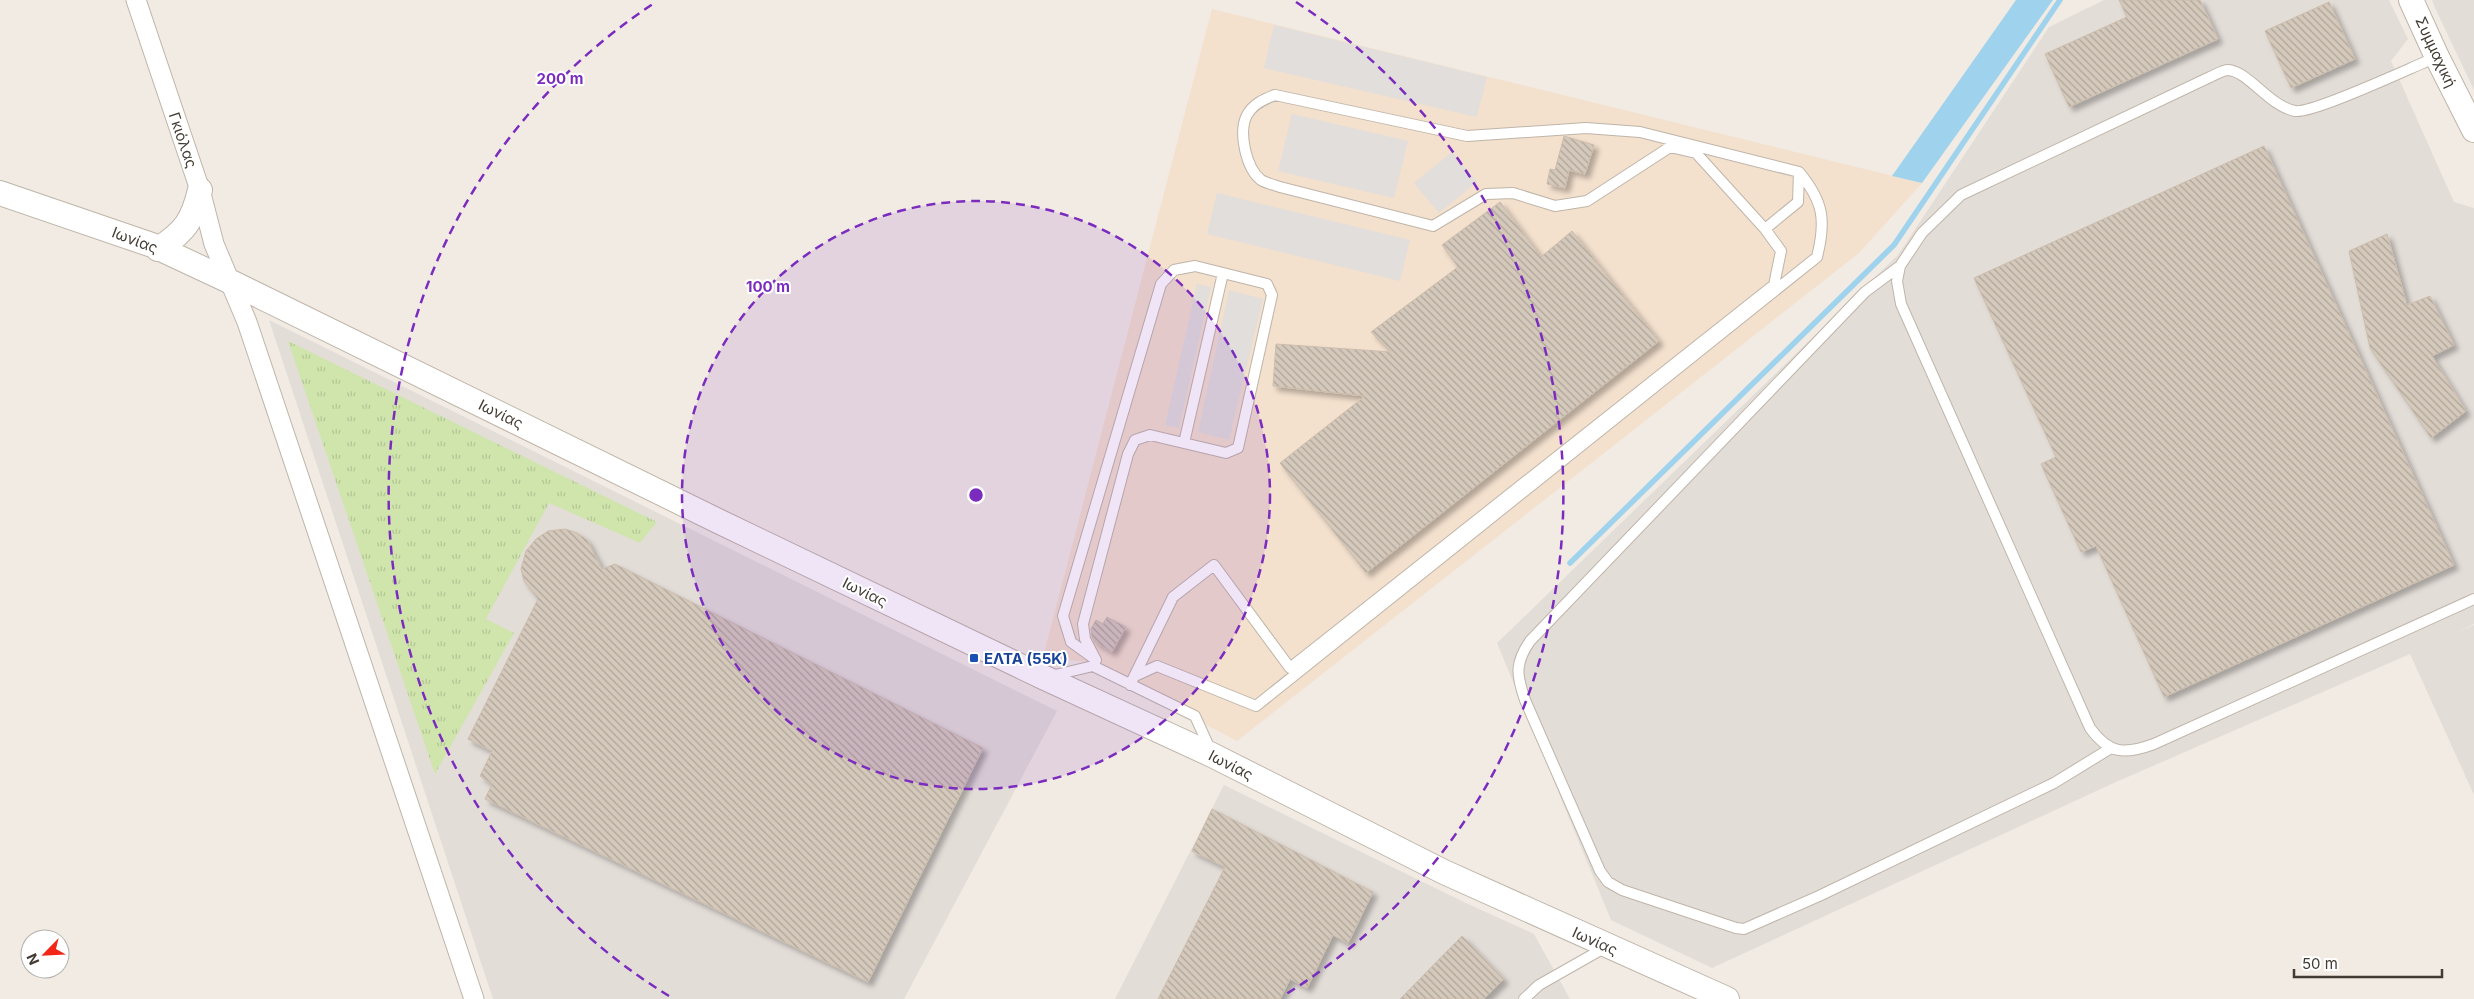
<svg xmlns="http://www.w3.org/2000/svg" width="2474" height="999" font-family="Inter,sans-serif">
  <defs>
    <pattern id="grass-tufts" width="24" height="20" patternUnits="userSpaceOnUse" patternTransform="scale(1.25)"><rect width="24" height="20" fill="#cfe5ac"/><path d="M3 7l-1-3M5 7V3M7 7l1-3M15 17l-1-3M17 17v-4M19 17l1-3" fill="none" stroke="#b3c594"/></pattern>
    <pattern id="building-back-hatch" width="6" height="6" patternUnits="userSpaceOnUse" patternTransform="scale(1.25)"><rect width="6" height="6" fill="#d5c9bc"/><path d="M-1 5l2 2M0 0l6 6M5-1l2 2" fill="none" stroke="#aea499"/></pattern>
    <filter id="shadow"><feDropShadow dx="4.5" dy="4.5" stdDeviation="2.5" flood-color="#0004"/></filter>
  </defs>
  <rect width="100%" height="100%" fill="#f1ebe3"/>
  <path fill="#f3e0cd" d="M 1212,9 L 1922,183 L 1859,253 L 1237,741 L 1086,662 L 1043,657 Z"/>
  <path fill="#e3ddd8" d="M 2104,0 L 2389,0 L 2408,39 L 2391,61 L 2454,202 L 2474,208 L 2474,624 L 2456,633 L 2474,625 L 2474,795 L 2410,654 L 2116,782 L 1712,968 L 1611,920 L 1497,643 L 1898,255 L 2049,27 Z
    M 2432,0 L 2474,0 L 2474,90 L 2435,8 Z
    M 269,320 L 1057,711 L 904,999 L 493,999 Z
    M 1224,785 L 1466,903 L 1534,934 L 1570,999 L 1115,999 Z"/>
  <path fill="url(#grass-tufts)" d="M 288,341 L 657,522 L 640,543 L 549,503 L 486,619 L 514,633 L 435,774 Z"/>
  <path fill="#e1dedb" d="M 1274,25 L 1487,77 L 1477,117 L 1264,68 Z
    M 1292,114 L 1408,141 L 1394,198 L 1278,171 Z
    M 1452,152 L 1477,182 L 1439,213 L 1414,183 Z
    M 1217,193 L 1410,240 L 1400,281 L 1207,234 Z
    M 1197,284 L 1211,287 L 1179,428 L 1165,425 Z
    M 1229,290 L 1263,299 L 1229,440 L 1198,432 Z"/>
  <path fill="#9fd3ed" d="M 2016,0 L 2053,0 L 1922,183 L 1892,176 Z"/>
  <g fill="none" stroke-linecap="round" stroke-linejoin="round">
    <path stroke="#9fd3ed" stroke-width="5.5" d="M 1570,563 L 1894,245 L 2060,0"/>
  </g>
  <path fill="url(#building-back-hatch)" stroke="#ccbdac" filter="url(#shadow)" d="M 2119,0 L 2200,0 L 2218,39 L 2069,107 L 2045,54 L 2127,17 Z
    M 2329,2 L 2355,59 L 2291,88 L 2265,31 Z
    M 1564,136 L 1594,145 L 1585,174 L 1569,170 L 1565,188 L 1547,184 L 1550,169 L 1555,170 Z
    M 2264,146 L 2454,565 L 2164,697 L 2096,546 L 2081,552 L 2041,464 L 2056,457 L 1974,278 Z
    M 1500,202 L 1541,257 L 1572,231 L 1659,341 L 1366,573 L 1280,463 L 1365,396 L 1273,386 L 1276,344 L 1391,352 L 1371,332 L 1458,267 L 1442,245 Z
    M 2387,234 L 2407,305 L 2430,296 L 2454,345 L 2432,356 L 2466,411 L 2431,438 L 2370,348 L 2349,251 Z
    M 565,529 L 577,533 L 587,540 L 602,569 L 615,564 L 983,748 L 868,982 L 485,799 L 492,784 L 480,776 L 492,751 L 468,739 L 538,599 L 524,581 L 521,569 L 526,551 L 536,539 L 548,531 Z
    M 1107,617 L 1126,627 L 1112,652 L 1095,642 L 1092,637 L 1091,629 L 1096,620 L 1103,624 Z
    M 1212,809 L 1373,892 L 1348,943 L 1333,935 L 1307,988 L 1290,979 L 1280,999 L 1158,999 L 1225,867 L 1192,851 Z
    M 1462,936 L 1504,979 L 1484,999 L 1400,999 Z"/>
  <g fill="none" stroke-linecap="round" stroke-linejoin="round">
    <defs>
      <path id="service" d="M 2437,57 C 2414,66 2313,114 2295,111 C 2269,106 2248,71 2228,70 C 2223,70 2215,75 2210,77 L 1961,195 L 1922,233 L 1900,266 L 1897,281 L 1901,304 L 2090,728 C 2109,754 2124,755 2154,744 L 2474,599
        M 1765,229 L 1798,202 L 1799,172
        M 1900,266 L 1865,292 L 1530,641 C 1515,663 1516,674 1525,700 L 1600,871 L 1608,882 L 1622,890 L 1736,928 L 1744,929 L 1819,896 L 2054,783 L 2111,748
        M 1184,443 L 1223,273
        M 1093,666 L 1096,660 L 1085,639 L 1083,624 L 1128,454 L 1135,440 L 1150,435 L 1226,453 L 1238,448 L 1272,295 L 1267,284 L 1195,266 L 1174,270 L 1161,284 L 1063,616 L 1071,642 L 1096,660
        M 1051,676 L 1093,666 L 1195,716 L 1210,749
        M 1130,685 L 1173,597 L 1214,565 L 1290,668 L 1774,285 L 1781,251 L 1765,229 L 1696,153 L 1670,147 L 1587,201 L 1555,206 L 1513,193 L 1486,194 L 1433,226 L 1280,187 C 1274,185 1266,183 1261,180 C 1246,168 1238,132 1247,115 C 1253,104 1264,99 1275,95 L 1467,136 L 1586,128 L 1640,132 L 1799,172 C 1824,202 1826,221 1817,257 L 1256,706 L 1157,666 L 1135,676
        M 1524,999 L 1539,985 L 1606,947"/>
      <path id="minor" d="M 136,0 L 200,190 L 214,244 L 247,322 L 474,999"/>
      <path id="tertiary" d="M 2411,0 L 2437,57 L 2474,130
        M 0,193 L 152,245 L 229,281 L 718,521 L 1045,678 L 1212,755 L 1444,872 L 1727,999
        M 158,249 C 185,232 193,220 200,190"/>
    </defs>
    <use href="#service" stroke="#bfb5a9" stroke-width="12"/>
    <use href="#minor" stroke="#bfb5a9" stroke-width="21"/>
    <use href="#tertiary" stroke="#bfb5a9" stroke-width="26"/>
    <use href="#service" stroke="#fff" stroke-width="10"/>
    <use href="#minor" stroke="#fff" stroke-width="19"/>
    <use href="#tertiary" stroke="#fff" stroke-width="24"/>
  </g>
  <circle cx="976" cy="495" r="294" fill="#7b2cbf" fill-opacity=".12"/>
  <g fill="none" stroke="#7b2cbf" stroke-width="2.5" stroke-dasharray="9 6">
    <circle cx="976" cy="495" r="294"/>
    <path d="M669 996A588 588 0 0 1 656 2M1296 2A588 588 0 0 1 1283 996"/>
  </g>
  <rect fill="#1a4fb4" stroke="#fff" stroke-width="2" x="969" y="653" width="10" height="10" rx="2.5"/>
  <g text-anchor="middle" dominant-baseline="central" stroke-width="4" stroke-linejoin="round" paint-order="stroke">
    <g font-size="15" fill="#423b33" stroke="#fff">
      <text transform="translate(2436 52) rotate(65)">Συμμαχική</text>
      <text transform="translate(183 140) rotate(71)">Γκιόλας</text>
      <text transform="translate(135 240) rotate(21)">Ιωνίας</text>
      <text transform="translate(501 414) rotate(26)">Ιωνίας</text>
      <text transform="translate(865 592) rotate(26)">Ιωνίας</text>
      <text transform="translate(1231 765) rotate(27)">Ιωνίας</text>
      <text transform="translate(1595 941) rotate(24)">Ιωνίας</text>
    </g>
    <g font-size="15" font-weight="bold" fill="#164399" stroke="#fff" text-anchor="start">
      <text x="984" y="658">ΕΛΤΑ (55Κ)</text>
    </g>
  </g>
  <circle cx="976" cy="495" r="8" fill="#7b2cbf" stroke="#fff" stroke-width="2.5"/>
  <g font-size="15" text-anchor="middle" font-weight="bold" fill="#7b2cbf" stroke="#fff" stroke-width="4" stroke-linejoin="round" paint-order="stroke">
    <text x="560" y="84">200 m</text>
    <text x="768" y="292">100 m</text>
  </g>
  <g transform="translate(45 954) rotate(246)"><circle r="24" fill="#ffffff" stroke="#b3b1ad"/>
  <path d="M0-4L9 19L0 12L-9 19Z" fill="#f32717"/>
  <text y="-8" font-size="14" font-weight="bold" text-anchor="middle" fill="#423b33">N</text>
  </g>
  <path d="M2294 969v8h148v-8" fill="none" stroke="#423b33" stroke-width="2.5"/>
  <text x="2302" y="969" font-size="15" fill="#423b33" stroke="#ffffff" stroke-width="4" paint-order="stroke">50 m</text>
</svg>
